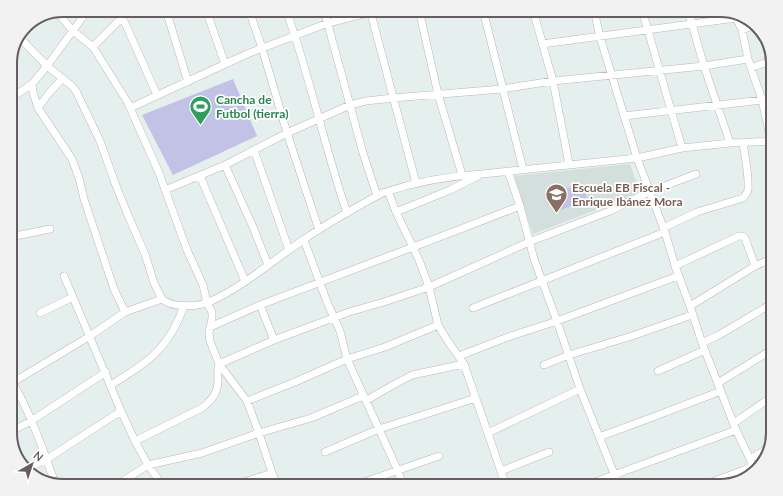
<svg xmlns="http://www.w3.org/2000/svg" width="783" height="496" font-family="Lato,sans-serif">
  <rect width="100%" height="100%" fill="#e5efed"/>
  <path fill="#d3dfdc" d="M 630,164 L 640,193 L 533,234 L 514,176 Z"/>
  <path fill="#c2c2e6" d="M 233,79 L 257,136 L 173,175 L 142,115 Z
    M 582,184 L 588,200 L 560,210 L 553,193 Z"/>
  <g fill="none" stroke-linecap="round" stroke-linejoin="round">
    <path stroke="#fea6d7" stroke-width="2" d="M 256,14 L 259,10"/>
    <defs>
      <path id="street" d="M 111,10 L 122,18 L 125,23 L 157,95
        M 166,10 L 188,82
        M 206,10 L 225,64
        M 249,10 L 262,48 L 287,133 L 319,230
        M 286,10 C 310,76 324,146 347,213
        M 324,10 L 363,153 L 377,196
        M 370,10 L 416,183
        M 419,10 L 438,94 L 462,175
        M 483,10 L 523,169
        M 533,10 L 553,81 L 569,164
        M 594,10 L 600,37 L 637,158 L 665,232 L 675,266 L 690,306 L 702,343 L 736,430 L 750,459 L 754,472
        M 642,10 L 682,148
        M 688,10 L 704,66 L 730,143
        M 57,12 L 72,30 L 93,47 L 128,103 L 159,173 L 187,250 L 203,285 L 207,303 L 212,312 L 212,318 L 209,333 L 210,341 L 219,364 L 247,401 L 259,433 L 272,473 L 278,486
        M 735,15 L 742,30 L 755,25
        M 742,30 L 748,59 L 762,100 L 771,141 L 773,166
        M 20,38 L 47,66 L 72,86 L 76,91 L 100,141 L 115,183 L 127,213 L 145,254 L 154,283 L 162,299
        M 542,44 L 736,18
        M 93,47 L 129,10
        M 751,68 L 773,60
        M 32,84 L 33,92 L 38,108 L 72,159 L 79,178 L 84,199 L 114,289 L 125,312
        M 10,93 L 13,94 L 17,94 L 32,84 L 47,66 L 88,10
        M 38,108 L 49,93 L 62,79
        M 130,108 L 247,54 L 328,23 L 379,10
        M 624,116 L 762,100 L 773,97
        M 254,150 L 289,250
        M 225,165 L 253,227 L 268,265
        M 508,171 L 520,206 L 534,259 L 557,321 L 580,389 L 619,486
        M 200,176 L 245,281
        M 165,190 L 225,165 L 287,133 L 350,105 L 366,101 L 393,98 L 502,89 L 553,81 L 704,66 L 748,59
        M 388,191 L 396,212 L 419,260 L 429,287 L 438,325 L 447,340 L 464,364 L 506,486
        M 396,212 L 450,190 L 478,176
        M 663,228 L 697,212 L 743,198 C 746,195 747,193 748,190 C 749,174 745,157 743,142
        M 10,237 L 50,229
        M 304,240 L 327,302 L 340,331 L 347,359 L 398,471 L 403,486
        M 675,266 L 739,236 L 742,236 L 745,238 L 755,266
        M 64,276 L 121,411 L 135,441 L 148,465 L 163,486
        M 260,305 L 274,340
        M 690,306 L 755,266 L 773,258
        M 473,308 L 665,232
        M 40,313 L 73,297
        M 210,327 L 260,305 L 458,230 L 520,206
        M 702,343 L 719,335 L 773,303
        M 459,356 L 508,337 L 557,321 L 678,276
        M 544,365 L 569,355 L 632,336 L 692,315
        M 658,371 L 705,350
        M 10,378 C 29,409 43,449 55,483
        M 718,383 L 773,349
        M 10,384 L 90,336 L 125,312 L 162,299 C 172,308 197,307 209,302 C 241,288 274,260 303,240 C 329,222 355,208 382,193 C 415,182 448,176 482,174 L 637,158 L 682,148 L 730,143 L 773,141
        M 111,385 C 149,361 168,350 184,306
        M 367,400 L 393,385 L 412,375 L 464,364
        M 247,401 L 295,382 L 347,359 L 385,347 L 438,325
        M 734,423 L 773,396
        M 10,432 L 31,421 L 106,372
        M 488,433 L 580,389
        M 599,437 L 653,417 L 721,391
        M 135,441 L 202,408 C 212,400 218,393 218,380 C 218,374 217,369 219,364 L 274,340 L 349,312 L 384,302 L 429,287 L 529,242 L 610,211 L 649,192 L 696,174
        M 325,452 L 379,429 L 476,398
        M 750,459 L 768,448
        M 26,469 L 47,459 L 121,411
        M 501,471 L 549,452
        M 115,486 L 148,465 L 202,453 L 259,433 L 311,418 L 363,396
        M 232,486 L 272,473
        M 353,486 L 439,456
        M 584,486 L 736,430
        M 701,486 L 752,467"/>
    </defs>
    <use href="#street" stroke="#bfb7ba" stroke-width="8"/>
    <use href="#street" stroke="#fff" stroke-width="7"/>
  </g>
  <defs>
    <symbol id="stadium-pin" viewBox="-11 -11 22 30"><path d="M0 17L-7.5 6A9.5 9.5 0 1 1 7.5 6Z" fill="#2e9e5b" stroke="#fff"/><path d="M0-5a6.5 5 0 1 0 0 10a6.5 5 0 1 0 0-10ZM-3.5-1.8h7v3.6h-7Z" fill="#fff"/></symbol>
    <symbol id="school-pin" viewBox="-11 -11 22 30"><path d="M0 17L-7.5 6A9.5 9.5 0 1 1 7.5 6Z" fill="#8d6e63" stroke="#fff"/><path d="M0-5L7-2L0 1L-7-2ZM-4 1L0 2.5L4 1V4Q0 6-4 4Z" fill="#fff"/></symbol>
  </defs>
  <g fill-rule="evenodd">
    <use href="#stadium-pin" x="188" y="94" width="25" height="34"/>
    <use href="#school-pin" x="544" y="182" width="25" height="34"/>
  </g>
  <g text-anchor="middle" dominant-baseline="central" stroke-width="3.5" stroke-linejoin="round" paint-order="stroke">
    <g font-size="12" font-weight="bold" fill="#27864d" stroke="#fff" text-anchor="start">
      <text x="216" y="99">Cancha de<tspan x="216" dy="14">Futbol (tierra)</tspan></text>
    </g>
    <g font-size="12" font-weight="bold" fill="#785e54" stroke="#fff" text-anchor="start">
      <text x="572" y="187">Escuela EB Fiscal -<tspan x="572" dy="14">Enrique Ibánez Mora</tspan></text>
    </g>
  </g>
  <path d="M0 0H783V496H0ZM63 17H720A46 46 0 0 1 766 63V433A46 46 0 0 1 720 479H63A46 46 0 0 1 17 433V63A46 46 0 0 1 63 17Z" fill="#f3f2f2" fill-rule="evenodd"/>
  <path fill="none" stroke="#655d60" stroke-width="2" d="M63 17H720A46 46 0 0 1 766 63V433A46 46 0 0 1 720 479H63A46 46 0 0 1 17 433V63A46 46 0 0 1 63 17Z"/>
  <g transform="translate(32 464) rotate(39)" stroke="#ffffff" stroke-width="3" paint-order="stroke">
  <path d="M0-3L7 15L0 10L-7 15Z" fill="#655d60"/>
  <text y="-6" font-size="11" font-weight="bold" text-anchor="middle" fill="#655d60">N</text>
  </g>
</svg>
